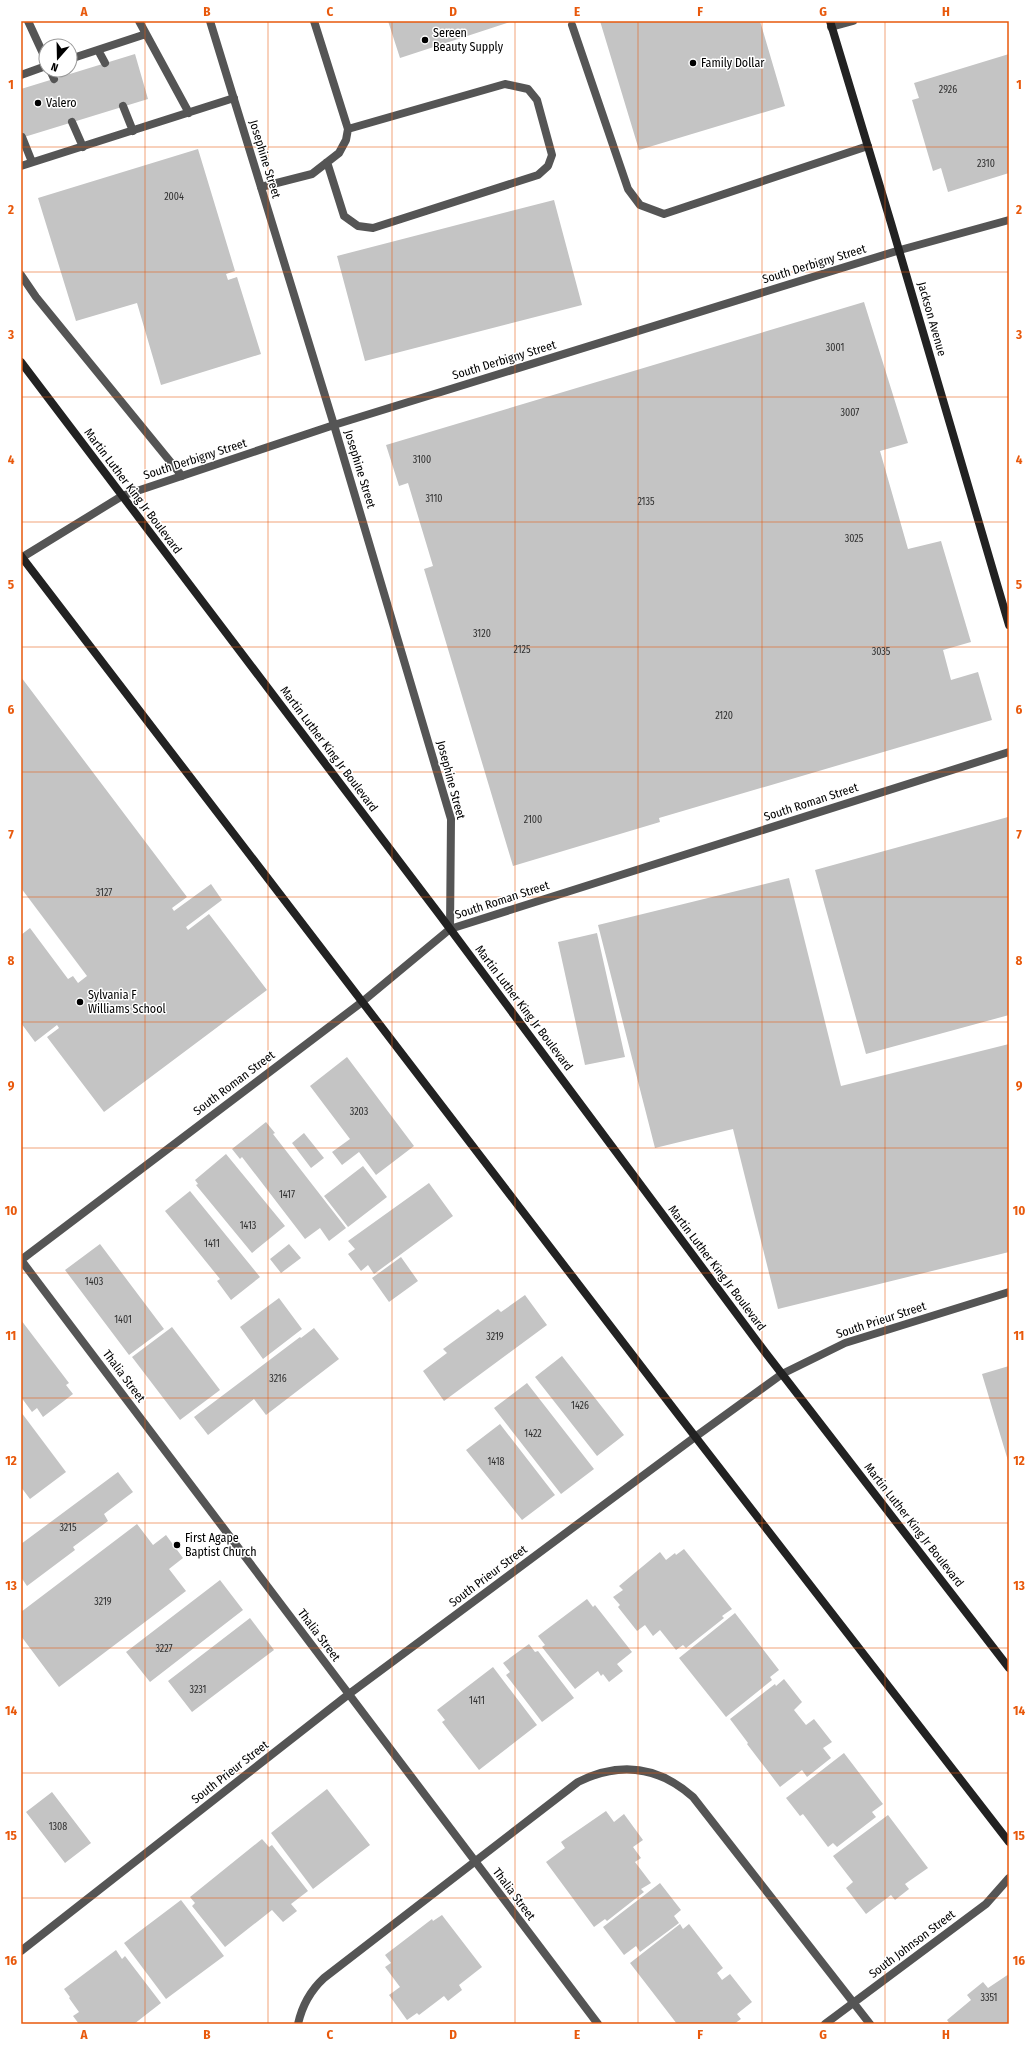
<svg xmlns="http://www.w3.org/2000/svg" width="1030" height="2045" font-family="'Fira Sans Condensed',sans-serif">
  <rect width="100%" height="100%" fill="#fff"/>
  <path fill="#c4c4c4" d="M 388,21 L 510,21 L 510,22 L 400,58 Z
    M 600,21 L 760,21 L 785,106 L 639,150 Z
    M 135,54 L 148,99 L 21,138 L 21,89 Z
    M 1009,54 L 1009,173 L 948,192 L 941,168 L 933,171 L 912,100 L 919,98 L 914,83 Z
    M 198,149 L 235,271 L 226,274 L 228,280 L 237,277 L 261,354 L 161,385 L 137,303 L 76,321 L 38,198 Z
    M 554,200 L 582,305 L 365,361 L 337,256 Z
    M 864,302 L 908,443 L 880,451 L 908,549 L 941,541 L 971,642 L 943,650 L 951,680 L 978,672 L 992,720 L 659,818 L 660,822 L 513,866 L 424,569 L 433,566 L 408,483 L 399,486 L 386,445 Z
    M 21,677 L 187,897 L 172,908 L 174,911 L 211,884 L 222,900 L 186,927 L 188,930 L 209,914 L 267,990 L 104,1112 L 47,1037 L 59,1028 L 57,1025 L 35,1042 L 21,1023 L 21,935 L 30,928 L 68,979 L 73,976 L 78,983 L 87,976 L 21,888 Z
    M 1008,817 L 1009,1015 L 866,1054 L 815,870 Z
    M 789,878 L 841,1086 L 1009,1044 L 1009,1252 L 778,1309 L 733,1129 L 655,1148 L 598,925 Z
    M 597,933 L 625,1057 L 585,1065 L 558,942 Z
    M 347,1057 L 414,1146 L 376,1175 L 359,1152 L 342,1165 L 332,1152 L 350,1139 L 310,1086 Z
    M 266,1122 L 275,1133 L 273,1134 L 346,1228 L 329,1241 L 320,1228 L 305,1239 L 242,1157 L 240,1159 L 232,1149 Z
    M 304,1133 L 324,1158 L 311,1168 L 292,1143 Z
    M 226,1154 L 285,1226 L 252,1253 L 196,1185 L 198,1184 L 195,1180 Z
    M 363,1166 L 387,1197 L 348,1227 L 324,1196 Z
    M 429,1183 L 453,1216 L 374,1274 L 368,1265 L 361,1271 L 348,1254 L 355,1249 L 348,1241 Z
    M 190,1191 L 260,1277 L 231,1300 L 217,1281 L 220,1279 L 165,1211 Z
    M 100,1244 L 164,1329 L 129,1355 L 65,1270 Z
    M 289,1244 L 301,1258 L 281,1273 L 270,1259 Z
    M 401,1257 L 418,1281 L 389,1302 L 372,1278 Z
    M 525,1295 L 547,1325 L 444,1401 L 423,1371 L 447,1353 L 443,1349 L 498,1309 L 501,1312 Z
    M 279,1298 L 302,1329 L 263,1359 L 240,1327 Z
    M 21,1320 L 69,1383 L 66,1385 L 73,1394 L 43,1417 L 37,1408 L 32,1412 L 21,1397 Z
    M 172,1327 L 220,1390 L 180,1420 L 132,1357 Z
    M 314,1328 L 339,1359 L 266,1415 L 254,1399 L 208,1435 L 194,1417 L 300,1337 L 301,1338 Z
    M 562,1356 L 624,1435 L 597,1456 L 535,1377 Z
    M 1009,1366 L 1009,1464 L 982,1374 Z
    M 527,1383 L 594,1469 L 561,1494 L 494,1408 Z
    M 21,1412 L 66,1472 L 30,1499 L 21,1487 Z
    M 500,1424 L 555,1495 L 522,1520 L 466,1450 Z
    M 118,1472 L 133,1492 L 104,1514 L 108,1521 L 73,1547 L 75,1550 L 27,1586 L 21,1577 L 21,1544 Z
    M 137,1524 L 153,1545 L 166,1535 L 183,1558 L 169,1569 L 186,1591 L 59,1687 L 21,1636 L 21,1612 Z
    M 684,1549 L 732,1609 L 722,1616 L 724,1618 L 686,1648 L 683,1645 L 676,1650 L 660,1630 L 653,1636 L 645,1625 L 637,1631 L 618,1607 L 620,1605 L 613,1597 L 623,1590 L 619,1586 L 660,1552 L 666,1560 L 675,1553 L 676,1555 Z
    M 220,1580 L 243,1610 L 150,1682 L 126,1652 Z
    M 587,1599 L 593,1607 L 595,1605 L 632,1652 L 617,1664 L 623,1671 L 609,1682 L 603,1674 L 601,1676 L 598,1671 L 575,1689 L 542,1647 L 545,1645 L 538,1636 Z
    M 735,1613 L 779,1670 L 770,1677 L 772,1680 L 726,1717 L 679,1658 Z
    M 250,1618 L 274,1650 L 192,1712 L 168,1681 Z
    M 529,1644 L 535,1652 L 538,1651 L 574,1698 L 542,1722 L 506,1675 L 510,1672 L 503,1663 Z
    M 493,1667 L 537,1725 L 479,1770 L 442,1722 L 445,1720 L 437,1710 Z
    M 784,1679 L 802,1702 L 794,1710 L 806,1725 L 814,1719 L 832,1742 L 823,1748 L 831,1758 L 807,1777 L 802,1770 L 780,1787 L 747,1744 L 748,1743 L 730,1719 L 775,1684 L 776,1686 Z
    M 844,1753 L 883,1804 L 872,1812 L 876,1817 L 837,1847 L 833,1843 L 828,1847 L 803,1814 L 800,1816 L 786,1798 Z
    M 327,1789 L 370,1845 L 313,1889 L 271,1833 Z
    M 52,1792 L 91,1843 L 65,1863 L 26,1812 Z
    M 606,1811 L 614,1822 L 624,1814 L 643,1840 L 633,1847 L 641,1858 L 635,1862 L 651,1883 L 641,1889 L 644,1892 L 607,1921 L 605,1919 L 594,1927 L 546,1862 L 565,1848 L 561,1842 Z
    M 888,1815 L 928,1868 L 905,1884 L 909,1889 L 895,1900 L 891,1895 L 866,1914 L 846,1888 L 853,1882 L 833,1856 Z
    M 262,1839 L 269,1847 L 272,1845 L 308,1891 L 291,1904 L 297,1911 L 283,1922 L 272,1910 L 225,1947 L 192,1906 L 195,1903 L 190,1897 Z
    M 660,1883 L 681,1910 L 674,1916 L 679,1923 L 640,1952 L 636,1946 L 624,1955 L 603,1927 Z
    M 181,1900 L 224,1956 L 166,1999 L 124,1943 Z
    M 442,1915 L 482,1967 L 459,1985 L 462,1990 L 448,2001 L 444,1996 L 419,2015 L 417,2013 L 407,2020 L 389,1995 L 400,1987 L 385,1967 L 391,1963 L 385,1955 L 432,1919 L 433,1921 Z
    M 680,1924 L 683,1929 L 689,1924 L 723,1968 L 717,1973 L 722,1980 L 730,1974 L 752,2002 L 737,2014 L 741,2019 L 734,2024 L 677,2024 L 630,1963 Z
    M 116,1950 L 122,1959 L 125,1956 L 161,2003 L 134,2024 L 79,2024 L 73,2016 L 79,2012 L 69,1998 L 70,1997 L 64,1989 Z
    M 1009,1974 L 1009,2024 L 950,2024 L 947,2020 L 971,2000 L 967,1995 L 983,1982 L 988,1988 Z"/>
  <g fill="none" stroke-linecap="round" stroke-linejoin="round">
    <path stroke="#555" stroke-width="8" d="M 28,21 L 46,60
      M 139,21 L 189,113
      M 572,25 L 628,189 L 640,205 L 664,214 L 868,146
      M 831,27 L 853,21
      M 98,50 L 105,63
      M 70,59 L 146,34
      M 50,70 L 54,79
      M 21,75 L 46,66
      M 123,106 L 133,131
      M 72,122 L 83,147
      M 22,137 L 32,162
      M 327,162 L 344,216 L 358,226 L 373,228 L 538,175 L 548,166 L 552,155 L 537,100 L 528,89 L 505,84 L 348,129
      M 21,166 L 234,98
      M 261,187 L 312,174 L 339,153 L 346,140 L 348,129 L 314,21
      M 21,275 L 36,297 L 182,476
      M 298,2024 C 302,2006 311,1990 324,1978 L 578,1782 C 620,1761 658,1766 693,1797 L 870,2024"/>
    <path stroke="#555" stroke-width="8" d="M 210,21 L 334,425 L 451,819 L 450,929
      M 21,558 L 122,496 L 334,425 L 900,250 L 1009,220
      M 21,1260 L 362,1002 L 450,929 L 1009,752
      M 21,1260 L 598,2024
      M 21,1951 L 349,1694 L 695,1437 L 782,1374 L 845,1343 L 1009,1292
      M 825,2024 L 986,1904 L 1009,1878"/>
    <path stroke="#222" stroke-width="8" d="M 830,21 L 891,223 L 1009,625
      M 21,362 L 439,914 L 765,1352 L 1009,1668
      M 21,556 L 680,1417 L 1009,1842"/>
  </g>
  <path fill="none" stroke="#e8590c" stroke-width="1" stroke-opacity="0.55" d="M 145,21 L 145,2024M 268,21 L 268,2024M 392,21 L 392,2024M 515,21 L 515,2024M 638,21 L 638,2024M 762,21 L 762,2024M 885,21 L 885,2024M 21,147 L 1009,147M 21,272 L 1009,272M 21,397 L 1009,397M 21,522 L 1009,522M 21,647 L 1009,647M 21,772 L 1009,772M 21,897 L 1009,897M 21,1022 L 1009,1022M 21,1148 L 1009,1148M 21,1273 L 1009,1273M 21,1398 L 1009,1398M 21,1523 L 1009,1523M 21,1648 L 1009,1648M 21,1773 L 1009,1773M 21,1898 L 1009,1898"/>
  <g fill="#000" stroke="#fff" stroke-width="1.5">
    <circle cx="425" cy="40" r="4"/>
    <circle cx="693" cy="63" r="4"/>
    <circle cx="38" cy="103" r="4"/>
    <circle cx="80" cy="1002" r="4"/>
    <circle cx="177" cy="1545" r="4"/>
  </g>
  <g text-anchor="middle" dominant-baseline="central" stroke-width="3" stroke-linejoin="round" paint-order="stroke">
    <g font-size="10" fill="#313131">
      <text x="948" y="90">2926</text>
      <text x="986" y="164">2310</text>
      <text x="174" y="197">2004</text>
      <text x="835" y="348">3001</text>
      <text x="850" y="413">3007</text>
      <text x="422" y="460">3100</text>
      <text x="434" y="499">3110</text>
      <text x="646" y="502">2135</text>
      <text x="854" y="539">3025</text>
      <text x="482" y="634">3120</text>
      <text x="522" y="650">2125</text>
      <text x="881" y="652">3035</text>
      <text x="724" y="716">2120</text>
      <text x="533" y="820">2100</text>
      <text x="104" y="893">3127</text>
      <text x="359" y="1112">3203</text>
      <text x="287" y="1195">1417</text>
      <text x="248" y="1226">1413</text>
      <text x="212" y="1244">1411</text>
      <text x="94" y="1282">1403</text>
      <text x="123" y="1320">1401</text>
      <text x="495" y="1337">3219</text>
      <text x="278" y="1379">3216</text>
      <text x="580" y="1406">1426</text>
      <text x="533" y="1434">1422</text>
      <text x="496" y="1462">1418</text>
      <text x="68" y="1528">3215</text>
      <text x="103" y="1602">3219</text>
      <text x="164" y="1649">3227</text>
      <text x="198" y="1690">3231</text>
      <text x="477" y="1701">1411</text>
      <text x="58" y="1827">1308</text>
      <text x="989" y="1998">3351</text>
    </g>
    <g font-size="12" fill="#000" stroke="#fff" text-anchor="start">
      <text x="433" y="33">Sereen<tspan x="433" dy="14">Beauty Supply</tspan></text>
      <text x="701" y="63">Family Dollar</text>
      <text x="46" y="103">Valero</text>
      <text x="88" y="995">Sylvania F<tspan x="88" dy="14">Williams School</tspan></text>
      <text x="185" y="1538">First Agape<tspan x="185" dy="14">Baptist Church</tspan></text>
    </g>
    <g font-size="12" fill="#000" stroke="#fff">
      <text transform="translate(265 159) rotate(73)">Josephine Street</text>
      <text transform="translate(814 264) rotate(-17)">South Derbigny Street</text>
      <text transform="translate(932 319) rotate(74)">Jackson Avenue</text>
      <text transform="translate(504 360) rotate(-17)">South Derbigny Street</text>
      <text transform="translate(195 459) rotate(-18)">South Derbigny Street</text>
      <text transform="translate(360 469) rotate(73)">Josephine Street</text>
      <text transform="translate(133 491) rotate(53)">Martin Luther King Jr Boulevard</text>
      <text transform="translate(329 749) rotate(53)">Martin Luther King Jr Boulevard</text>
      <text transform="translate(451 780) rotate(75)">Josephine Street</text>
      <text transform="translate(811 802) rotate(-18)">South Roman Street</text>
      <text transform="translate(502 900) rotate(-18)">South Roman Street</text>
      <text transform="translate(524 1008) rotate(53)">Martin Luther King Jr Boulevard</text>
      <text transform="translate(234 1083) rotate(-37)">South Roman Street</text>
      <text transform="translate(717 1268) rotate(53)">Martin Luther King Jr Boulevard</text>
      <text transform="translate(881 1320) rotate(-18)">South Prieur Street</text>
      <text transform="translate(124 1376) rotate(53)">Thalia Street</text>
      <text transform="translate(914 1525) rotate(52)">Martin Luther King Jr Boulevard</text>
      <text transform="translate(488 1576) rotate(-37)">South Prieur Street</text>
      <text transform="translate(319 1635) rotate(53)">Thalia Street</text>
      <text transform="translate(230 1772) rotate(-38)">South Prieur Street</text>
      <text transform="translate(514 1894) rotate(53)">Thalia Street</text>
      <text transform="translate(912 1944) rotate(-37)">South Johnson Street</text>
    </g>
  </g>
  <rect width="1030" height="2045" fill="none" stroke="#ffffff" stroke-width="44"/>
  <g transform="translate(58 58) rotate(200)"><circle r="19" fill="#ffffff" stroke="#999999"/>
  <path d="M0-3L7 15L0 10L-7 15Z" fill="#000000"/>
  <text y="-6" font-size="11" font-weight="bold" text-anchor="middle" fill="#000000">N</text>
  </g>
  <rect x="22" y="22" width="986" height="2001" fill="none" stroke="#e8590c" stroke-width="1.5"/>
  <g font-size="13" text-anchor="middle" font-weight="bold" fill="#e8590c">
    <text x="84" y="16">A</text>
    <text x="207" y="16">B</text>
    <text x="330" y="16">C</text>
    <text x="453" y="16">D</text>
    <text x="577" y="16">E</text>
    <text x="700" y="16">F</text>
    <text x="823" y="16">G</text>
    <text x="946" y="16">H</text>
    <text x="11" y="89">1</text>
    <text x="1019" y="89">1</text>
    <text x="11" y="214">2</text>
    <text x="1019" y="214">2</text>
    <text x="11" y="339">3</text>
    <text x="1019" y="339">3</text>
    <text x="11" y="464">4</text>
    <text x="1019" y="464">4</text>
    <text x="11" y="589">5</text>
    <text x="1019" y="589">5</text>
    <text x="11" y="714">6</text>
    <text x="1019" y="714">6</text>
    <text x="11" y="839">7</text>
    <text x="1019" y="839">7</text>
    <text x="11" y="965">8</text>
    <text x="1019" y="965">8</text>
    <text x="11" y="1090">9</text>
    <text x="1019" y="1090">9</text>
    <text x="11" y="1215">10</text>
    <text x="1019" y="1215">10</text>
    <text x="11" y="1340">11</text>
    <text x="1019" y="1340">11</text>
    <text x="11" y="1465">12</text>
    <text x="1019" y="1465">12</text>
    <text x="11" y="1590">13</text>
    <text x="1019" y="1590">13</text>
    <text x="11" y="1715">14</text>
    <text x="1019" y="1715">14</text>
    <text x="11" y="1840">15</text>
    <text x="1019" y="1840">15</text>
    <text x="11" y="1965">16</text>
    <text x="1019" y="1965">16</text>
    <text x="84" y="2039">A</text>
    <text x="207" y="2039">B</text>
    <text x="330" y="2039">C</text>
    <text x="453" y="2039">D</text>
    <text x="577" y="2039">E</text>
    <text x="700" y="2039">F</text>
    <text x="823" y="2039">G</text>
    <text x="946" y="2039">H</text>
  </g>
</svg>
